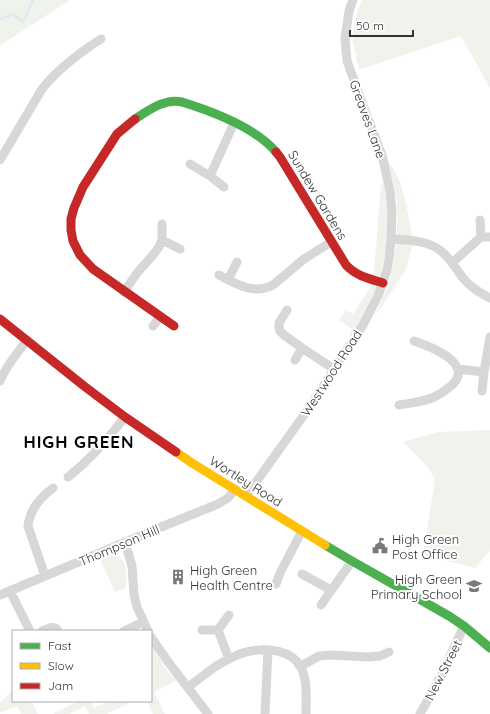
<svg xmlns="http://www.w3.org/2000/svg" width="490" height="714" font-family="Quicksand,sans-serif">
  <rect width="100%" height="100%" fill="#fff"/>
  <path fill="#eff3ec" d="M 0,0 L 70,0 L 1,45 L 0,47 Z
    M 362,0 L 490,0 L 490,88 L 461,36 L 359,70 L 352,37 L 357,12 Z
    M 387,160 C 403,177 407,211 412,234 L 412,247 L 406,269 L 383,305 L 375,315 C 380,303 387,291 390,278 C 396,257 398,224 397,202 C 395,187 391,173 387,160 Z
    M 384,184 C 391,216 388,248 379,279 C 377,284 376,289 374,294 C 368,308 360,322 353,335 L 350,333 L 352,329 L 339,320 L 346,310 L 353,314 L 371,286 L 374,273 L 381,185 Z
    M 490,430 L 490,551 L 475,568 L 423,555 L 435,479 L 428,467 L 403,442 L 438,432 Z
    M 114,554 C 129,559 126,575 126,588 L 115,592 L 100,559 L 110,555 Z
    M 151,644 L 168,672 L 177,680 L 154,692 L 165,714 L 153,714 L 147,701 L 151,701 Z
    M 13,690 L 13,701 L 31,701 L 38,714 L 21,714 L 17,706 L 0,713 L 0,702 Z
    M 78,701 L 91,701 L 94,708 L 110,701 L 134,701 L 107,714 L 89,714 L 85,706 L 70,714 L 53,714 Z"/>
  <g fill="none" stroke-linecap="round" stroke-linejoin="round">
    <path stroke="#dfe9f2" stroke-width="2.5" d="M 0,19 L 13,14 L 23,22 L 33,0"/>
    <path stroke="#d7d7d7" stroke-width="9" d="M 0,160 L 42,89 C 58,69 79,53 101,39
      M 190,164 L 210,176 L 224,187
      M 210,176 L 234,123
      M 480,220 L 481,237
      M 391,239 C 408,240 427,240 441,251 C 450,258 456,269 463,278 C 470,287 480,293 490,298
      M 162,240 L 180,249
      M 452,263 L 481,237 L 490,237
      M 219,275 C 236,284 254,295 273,285 L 304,259 L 331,242
      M 228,280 L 237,262
      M 124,292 L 137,273 L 153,255 L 159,247 L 162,240 L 162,224
      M 287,310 L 279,323 L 279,327 L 280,331 L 284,335 L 302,348 L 334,369
      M 153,326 L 160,317
      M 295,360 L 302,348
      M 458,369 L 484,372
      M 0,381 C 6,366 17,353 27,340
      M 482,391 L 484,372 L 490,337
      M 399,405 C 410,403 422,402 432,398 C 440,395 446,390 452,385 C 475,363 429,346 414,341
      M 68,477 C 90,460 108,439 125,417
      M 246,496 L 309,408 L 363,325 L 378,296 L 387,270 L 389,259 L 391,239 L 392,211 L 390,191 L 382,155 L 365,111 L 347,61 L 345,38 L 349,11 L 353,0
      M 125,542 L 132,566 L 134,595 L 137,607 L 148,631
      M 302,574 L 331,590
      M 45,576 L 28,526 C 30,509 40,498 53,488
      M 276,584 L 280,573 L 302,531
      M 10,591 L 30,631
      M 0,595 L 166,525 L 218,504 L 228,498 L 235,489
      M 321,605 L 352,561
      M 202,630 L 218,630 L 229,659
      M 218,630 L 229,615
      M 42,631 C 47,629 55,624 58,631
      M 124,631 L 143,622
      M 151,637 L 169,663 L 208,714
      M 301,666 L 319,656 L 331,655 L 368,657 L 380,656 L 389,652
      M 188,687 C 200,679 210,669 223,662 C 231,658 241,652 251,651 C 268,648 291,650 300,666 C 308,678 306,700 306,714
      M 265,714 L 268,650
      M 420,714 L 441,676 L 464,626"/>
    <path stroke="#4caf50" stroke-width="9" d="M 135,119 C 149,110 165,98 182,102 C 211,111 256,128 276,152
      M 325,545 L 352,561 L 449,616 L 464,626 L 490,648"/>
    <path stroke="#ffc107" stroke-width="9" d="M 176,452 L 192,463 L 325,545"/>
    <path stroke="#c62828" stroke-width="9" d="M 135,119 L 117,134 L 83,187 L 74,208 L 71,219 L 71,230 L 73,241 L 80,255 L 93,269 L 174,326
      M 276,152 L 280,157 L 346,265 C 356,276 370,279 383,283
      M 0,319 L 84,386 L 125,417 L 176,452"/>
  </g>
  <defs>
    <symbol id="civic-bare" viewBox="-9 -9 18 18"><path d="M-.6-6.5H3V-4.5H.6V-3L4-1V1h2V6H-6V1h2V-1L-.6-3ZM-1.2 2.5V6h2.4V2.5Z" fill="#7a7a7a" stroke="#fff" stroke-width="2.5" paint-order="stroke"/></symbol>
    <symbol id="building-bare" viewBox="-9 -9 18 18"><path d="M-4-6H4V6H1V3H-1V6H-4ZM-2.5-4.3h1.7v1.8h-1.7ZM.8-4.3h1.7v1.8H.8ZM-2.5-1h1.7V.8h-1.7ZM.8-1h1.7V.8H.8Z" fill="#7a7a7a" stroke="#fff" stroke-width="2.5" paint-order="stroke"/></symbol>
    <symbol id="school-bare" viewBox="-9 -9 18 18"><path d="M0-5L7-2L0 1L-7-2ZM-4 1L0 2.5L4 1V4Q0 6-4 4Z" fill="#7a7a7a" stroke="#fff" stroke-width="2.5" paint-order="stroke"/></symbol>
  </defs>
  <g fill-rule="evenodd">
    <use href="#civic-bare" x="369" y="535" width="22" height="22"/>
    <use href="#building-bare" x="167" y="566" width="22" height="22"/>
    <use href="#school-bare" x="463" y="575" width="22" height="22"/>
  </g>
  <g text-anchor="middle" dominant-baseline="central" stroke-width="4" stroke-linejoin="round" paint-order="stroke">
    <g font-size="13" fill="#333" stroke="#fff">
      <text transform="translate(368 119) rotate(70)">Greaves Lane</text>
      <text transform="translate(318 195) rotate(59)">Sundew Gardens</text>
      <text transform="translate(331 373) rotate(-57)">Westwood Road</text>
      <text transform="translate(246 481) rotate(32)">Wortley Road</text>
      <text transform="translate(119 545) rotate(-23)">Thompson Hill</text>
      <text transform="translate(443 670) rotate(-63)">New Street</text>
    </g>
    <g font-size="13" fill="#333" stroke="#fff" text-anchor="start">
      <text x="392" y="539">High Green<tspan x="392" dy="15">Post Office</tspan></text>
      <text x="190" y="570">High Green<tspan x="190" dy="15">Health Centre</tspan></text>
      <text x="462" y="579" text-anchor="end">High Green<tspan x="462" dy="15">Primary School</tspan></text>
    </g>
    <g font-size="17" font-weight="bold" letter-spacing="1" fill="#000" stroke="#fff">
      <text x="79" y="441">HIGH GREEN</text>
    </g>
  </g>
  <rect x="12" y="630" width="140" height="72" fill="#ffffff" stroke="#adadad"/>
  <rect x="20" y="643" width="20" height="6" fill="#4caf50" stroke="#adadad"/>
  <text x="48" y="650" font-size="12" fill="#333333">Fast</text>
  <rect x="20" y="663" width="20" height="6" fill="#ffc107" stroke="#adadad"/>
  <text x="48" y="670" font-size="12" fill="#333333">Slow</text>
  <rect x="20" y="683" width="20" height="6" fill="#c62828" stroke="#adadad"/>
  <text x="48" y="690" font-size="12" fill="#333333">Jam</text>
  <path d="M350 30v6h63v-6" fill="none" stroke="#333333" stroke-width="2"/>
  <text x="356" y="30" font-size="12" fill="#333333" stroke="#ffffff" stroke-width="3" paint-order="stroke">50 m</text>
</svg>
